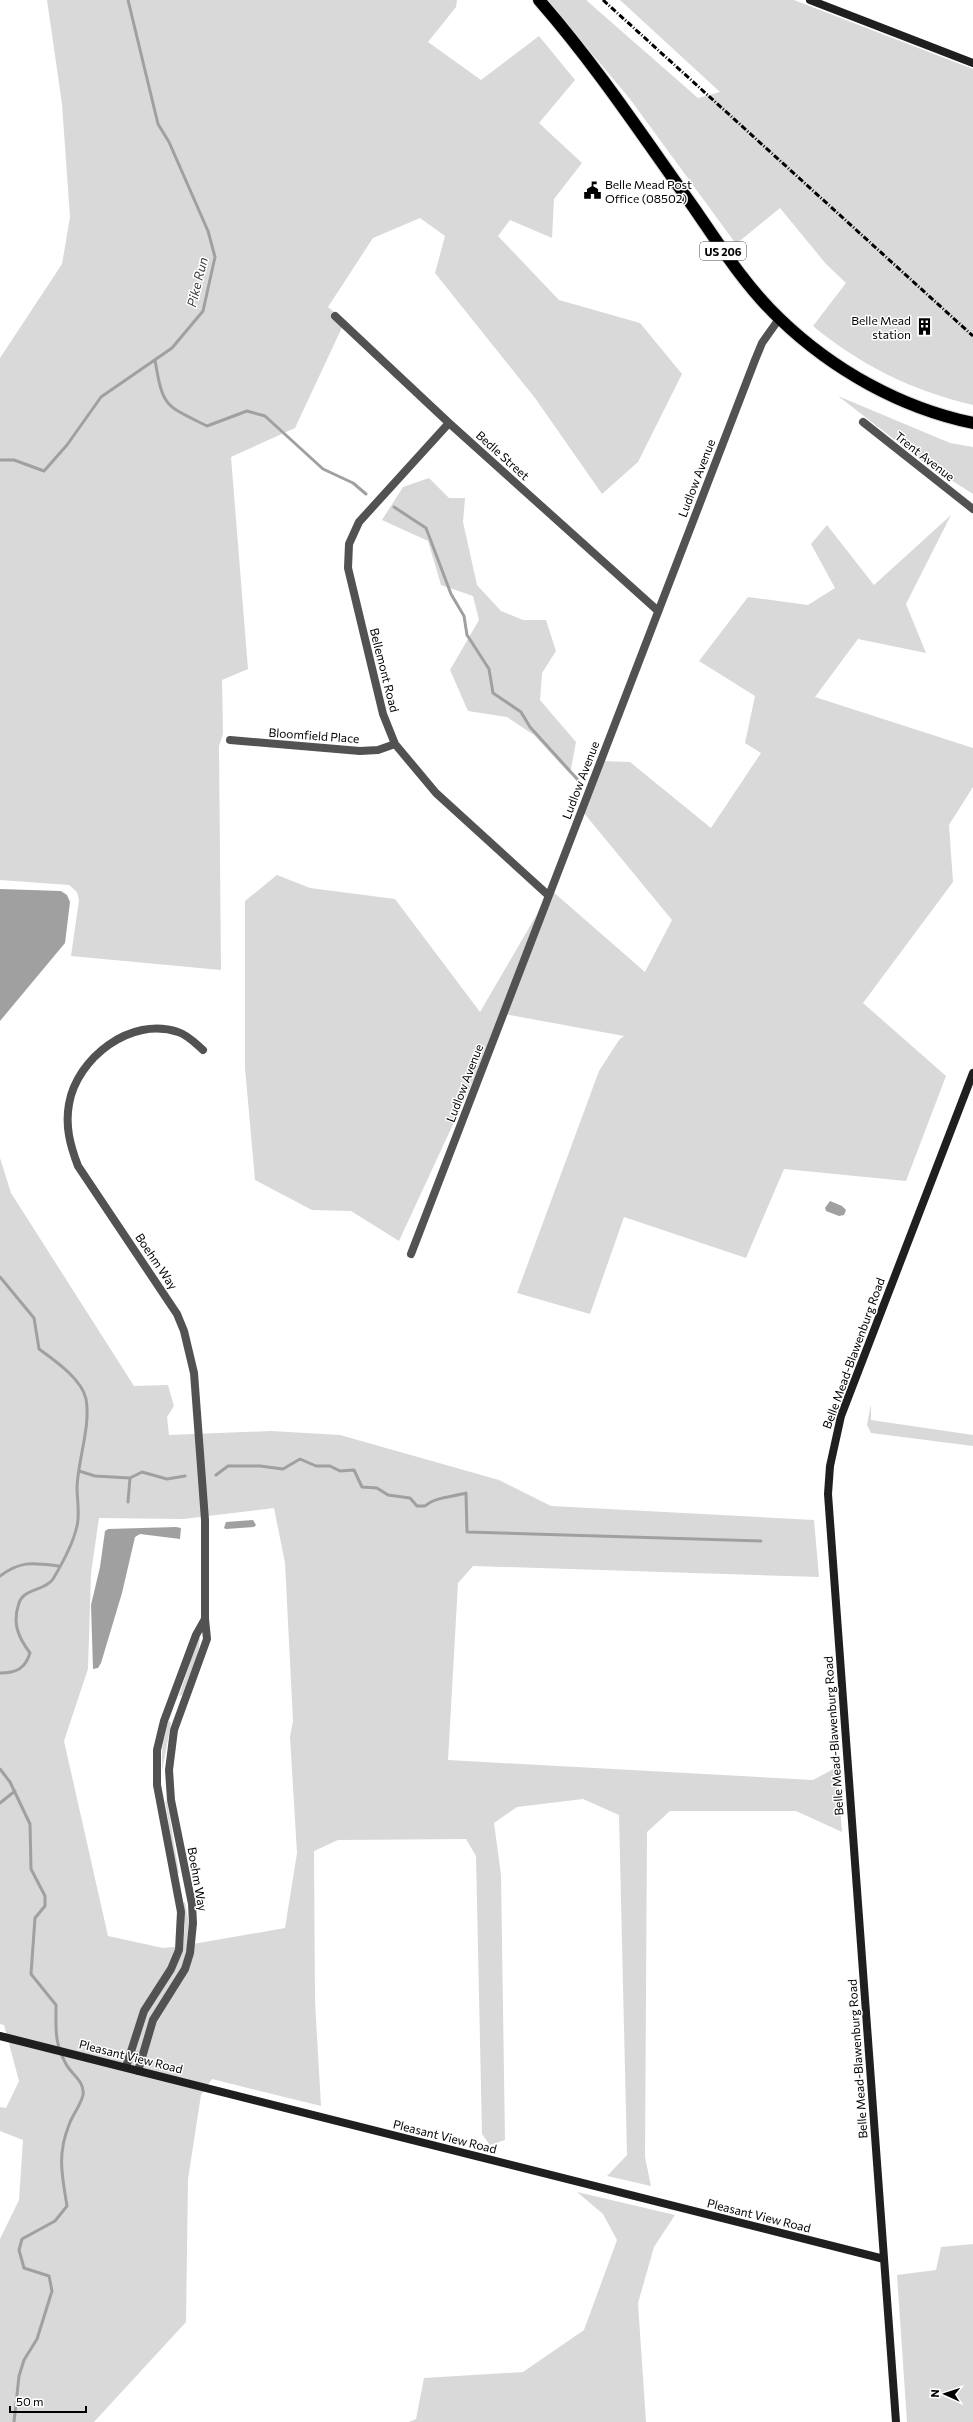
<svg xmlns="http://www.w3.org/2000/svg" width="973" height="2422" font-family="Commissioner,sans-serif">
  <rect width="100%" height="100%" fill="#fff"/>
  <path fill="#d9d9d9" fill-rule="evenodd" d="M 47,0 L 457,0 L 456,7 L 428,42 L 481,80 L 539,36 L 575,80 L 539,123 L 582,163 L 554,199 L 552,238 L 510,220 L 498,236 L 559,300 L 640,323 L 682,374 L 638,462 L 602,494 L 535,398 L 435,273 L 445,236 L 420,218 L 373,238 L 328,307 L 345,321 L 295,428 L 231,457 L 248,669 L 222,680 L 223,734 L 219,746 L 221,970 L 71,956 L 79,900 L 77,892 L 69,885 L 0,880 L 0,358 L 62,264 L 70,217 L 62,104 Z
    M 547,0 L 586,0 L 698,98 L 720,92 L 620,0 L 794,0 L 973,69 L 973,405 C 913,391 860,365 813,326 L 846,283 L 826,264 L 780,208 L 736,244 L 630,99 Z
    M 838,396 L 950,443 L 973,447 L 973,494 L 926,464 Z
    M 429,478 L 449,498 L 465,498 L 463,522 L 477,585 L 501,611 L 523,620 L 546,620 L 556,651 L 542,673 L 540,700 L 576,742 L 570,774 L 534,735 L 507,717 L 468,711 L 450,670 L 479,620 L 473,596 L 441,585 L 428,541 L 382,520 L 403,487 Z
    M 951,515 L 906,604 L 926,653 L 858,639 L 815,697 L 973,748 L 973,787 L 949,825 L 953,882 L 863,1003 L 946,1076 L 906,1181 L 784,1169 L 746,1258 L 624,1217 L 590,1314 L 517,1293 L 599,1071 L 619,1040 L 624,1036 L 504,1014 L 399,1241 L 351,1211 L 312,1210 L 255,1180 L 245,1068 L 245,901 L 277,875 L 310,888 L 395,899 L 480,1012 L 551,890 L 645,972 L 672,920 L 583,812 L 602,761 L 630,762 L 711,828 L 761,753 L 745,743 L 755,696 L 699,661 L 748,597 L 808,605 L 835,588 L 811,544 L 827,525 L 874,585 Z
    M 0,1158 L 11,1193 L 134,1386 L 168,1385 L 174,1406 L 167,1417 L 169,1435 L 271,1431 L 340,1435 L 499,1480 L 551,1506 L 814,1520 L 819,1577 L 473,1566 L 458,1583 L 448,1760 L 813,1780 L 837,1767 L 842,1832 L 796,1811 L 670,1811 L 647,1832 L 645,2157 L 651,2186 L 607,2176 L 627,2155 L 619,1815 L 583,1799 L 517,1807 L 494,1823 L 501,1875 L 505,2140 L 490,2145 L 482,2134 L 476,1856 L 466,1839 L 338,1840 L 314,1851 L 315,2001 L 321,2106 L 212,2079 L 201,2095 L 188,2179 L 186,2322 L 94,2422 L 0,2422 L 0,2239 L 19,2200 L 23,2140 L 0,2131 L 0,2107 L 6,2108 L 19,2081 L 4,2025 L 0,2024 ZM 274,1508 L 285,1563 L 293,1721 L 290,1737 L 297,1853 L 285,1928 L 187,1945 L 189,1924 L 185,1902 L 183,1903 L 185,1924 L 183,1946 L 163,1948 L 108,1936 L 64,1741 L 88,1669 L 91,1573 L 99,1518 L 183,1519 Z
    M 871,1404 L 871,1420 L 973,1435 L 973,1446 L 871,1433 L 867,1425 Z
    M 200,1638 L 198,1654 L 182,1695 L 179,1696 L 198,1639 Z
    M 170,1721 L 171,1723 L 162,1771 L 162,1749 L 168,1722 Z
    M 165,1800 L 167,1802 L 179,1873 L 177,1873 Z
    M 577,2192 L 675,2215 L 654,2247 L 638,2303 L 646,2422 L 409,2422 L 416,2419 L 424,2378 L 523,2372 L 584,2330 L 617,2240 L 603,2214 Z
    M 973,2244 L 973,2422 L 907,2422 L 897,2275 L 936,2270 L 941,2247 Z"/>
  <path fill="#a0a0a0" d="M 0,889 L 61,891 L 67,895 L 70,902 L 65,943 L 0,1021 Z
    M 830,1201 L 842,1206 L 846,1210 L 844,1215 L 839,1216 L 826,1211 L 825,1208 Z
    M 253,1520 L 256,1525 L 254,1527 L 226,1529 L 224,1528 L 226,1522 Z
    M 176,1527 L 181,1528 L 180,1539 L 140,1534 L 135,1537 L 122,1593 L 101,1663 L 98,1668 L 93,1669 L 91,1605 L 100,1567 L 105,1531 L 108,1529 Z"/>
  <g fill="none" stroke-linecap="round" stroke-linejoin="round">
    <path stroke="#a0a0a0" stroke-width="3" d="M 155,360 C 163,408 165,405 207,426 L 247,411 L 265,416 L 323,469 L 353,483 L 366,494
      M 0,460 L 14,460 L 44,471 L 67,445 L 101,397 L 172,348 L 203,311 L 215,257 L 208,231 L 169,142 L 158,124 L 128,0
      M 394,507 L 426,528 L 451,594 L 464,616 L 467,635 L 489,669 L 493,693 L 521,712 L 530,727 L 578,780
      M 0,1277 L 34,1318 L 39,1349 C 54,1360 82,1379 86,1399 C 91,1425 78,1460 77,1487 C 77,1499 80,1514 77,1526 C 73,1544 62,1564 53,1579 C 45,1591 24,1588 19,1603 C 12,1623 18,1637 30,1653 C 25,1669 16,1673 0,1673
      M 79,1471 L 95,1476 L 130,1478 L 142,1472 L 167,1479 L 185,1476
      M 216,1475 L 228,1466 L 260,1466 L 283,1469 L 300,1459 L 316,1466 L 330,1466 L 340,1471 L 354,1470 L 362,1487 L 377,1488 L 388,1495 L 410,1498 L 417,1506 L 425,1506 C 435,1497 452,1497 466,1493 L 467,1532 L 761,1541
      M 128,1502 L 130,1478
      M 0,1576 C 22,1560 33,1563 59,1566
      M 0,1769 L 10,1782 L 30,1824 L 31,1869 L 45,1896 L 45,1906 L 35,1918 L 31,1974 L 56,2005 C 56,2029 54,2042 66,2064 C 71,2074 85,2081 83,2095 C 81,2105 72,2115 69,2125 C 57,2155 62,2175 67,2206 L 55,2221 L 22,2239 L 19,2250 L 24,2268 L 49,2276 L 52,2291 L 37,2339 L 24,2360 L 19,2376 L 14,2422
      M 0,1803 L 15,1791"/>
    <defs>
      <path id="highway" d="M 539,0 C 596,65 644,138 694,208 C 720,246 746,287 780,319 C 833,370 901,408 973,423"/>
    </defs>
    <use href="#highway" stroke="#dbdbdb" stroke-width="14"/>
    <path stroke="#525252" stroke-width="8" d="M 335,316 L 449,423 L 657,610
      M 863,422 L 973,509
      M 449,423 L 359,522 L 349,544 L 348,568 L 383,714 L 395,744 L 436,793 L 548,895
      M 230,740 L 360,751 L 378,750 L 395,744
      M 411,1254 L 755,360 L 762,343 L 779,319
      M 126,2067 L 144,2011 L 171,1969 L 179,1950 L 181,1912 L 157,1785 L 157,1750 L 164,1721 L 196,1635 L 205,1619
      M 138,2071 L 153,2020 L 185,1969 L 190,1953 L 193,1923 L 192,1904 L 171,1800 L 169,1770 L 174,1730 L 207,1639 L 205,1619 L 205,1520 L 194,1373 L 184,1331 L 177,1314 L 78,1166 C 70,1145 65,1126 69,1104 C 77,1058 131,1016 178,1032 C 188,1035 196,1044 203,1050"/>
    <path stroke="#1f1f1f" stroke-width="8" d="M 810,0 L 973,63
      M 0,2036 L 884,2259
      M 896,2422 L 828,1494 L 830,1466 L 841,1416 L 973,1073"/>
    <use href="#highway" stroke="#000" stroke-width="12"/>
    <path stroke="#000" stroke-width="3" stroke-dasharray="6 2 1 2" stroke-linecap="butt" d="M 603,0 L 973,336"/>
  </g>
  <defs>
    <symbol id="civic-bare" viewBox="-9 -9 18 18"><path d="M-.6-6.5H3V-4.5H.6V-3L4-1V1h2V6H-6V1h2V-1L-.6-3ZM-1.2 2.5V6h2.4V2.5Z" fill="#000" stroke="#fff" stroke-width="2.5" paint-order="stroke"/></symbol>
    <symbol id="building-bare" viewBox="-9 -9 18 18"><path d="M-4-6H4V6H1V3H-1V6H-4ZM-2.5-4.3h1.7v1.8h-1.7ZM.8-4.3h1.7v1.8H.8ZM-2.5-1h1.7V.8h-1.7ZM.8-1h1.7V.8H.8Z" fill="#000" stroke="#fff" stroke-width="2.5" paint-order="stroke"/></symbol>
  </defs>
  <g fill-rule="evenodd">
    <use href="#civic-bare" x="580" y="178" width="25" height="25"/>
    <use href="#building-bare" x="912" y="314" width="25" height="25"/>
  </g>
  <g text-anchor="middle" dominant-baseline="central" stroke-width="3" stroke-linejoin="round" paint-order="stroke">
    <rect fill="#fff" stroke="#4c4c4c" stroke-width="1" x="700" y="242" width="46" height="18" rx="3"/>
    <g font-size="11" font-weight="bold" fill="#000">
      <text x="723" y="251">US 206</text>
    </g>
    <g font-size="12" fill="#000" stroke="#fff" text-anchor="start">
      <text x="605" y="184">Belle Mead Post<tspan x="605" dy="14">Office (08502)</tspan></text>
      <text x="911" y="320" text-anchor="end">Belle Mead<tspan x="911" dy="14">station</tspan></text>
    </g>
    <g font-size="12" fill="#000" stroke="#fff">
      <text transform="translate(503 455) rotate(42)">Bedle Street</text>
      <text transform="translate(925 456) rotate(38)">Trent Avenue</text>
      <text transform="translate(696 478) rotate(-69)">Ludlow Avenue</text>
      <text transform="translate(385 670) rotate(76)">Bellemont Road</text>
      <text transform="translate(314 735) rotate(4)">Bloomfield Place</text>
      <text transform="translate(580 780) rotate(-69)">Ludlow Avenue</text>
      <text transform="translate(464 1083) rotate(-69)">Ludlow Avenue</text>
      <text transform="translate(157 1261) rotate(56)">Boehm Way</text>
      <text transform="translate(853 1353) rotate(-70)">Belle Mead-Blawenburg Road</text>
      <text transform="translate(833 1736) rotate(-94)">Belle Mead-Blawenburg Road</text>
      <text transform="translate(198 1879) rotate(80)">Boehm Way</text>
      <text transform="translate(131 2056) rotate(14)">Pleasant View Road</text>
      <text transform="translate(857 2059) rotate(-94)">Belle Mead-Blawenburg Road</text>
      <text transform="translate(445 2136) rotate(14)">Pleasant View Road</text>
      <text transform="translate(759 2215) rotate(14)">Pleasant View Road</text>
    </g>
    <g font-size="13" font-style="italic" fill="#414141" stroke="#fff">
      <text transform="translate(197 282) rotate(-76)">Pike Run</text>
    </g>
  </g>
  <g transform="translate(945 2394) rotate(273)" stroke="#ffffff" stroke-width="3" paint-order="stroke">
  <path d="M0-3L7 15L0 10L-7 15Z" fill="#000000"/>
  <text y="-6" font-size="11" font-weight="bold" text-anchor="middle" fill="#000000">N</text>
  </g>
  <path d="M10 2406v6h76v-6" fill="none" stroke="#000000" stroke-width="2"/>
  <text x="16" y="2406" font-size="12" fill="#000000" stroke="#ffffff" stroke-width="3" paint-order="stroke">50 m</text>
</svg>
